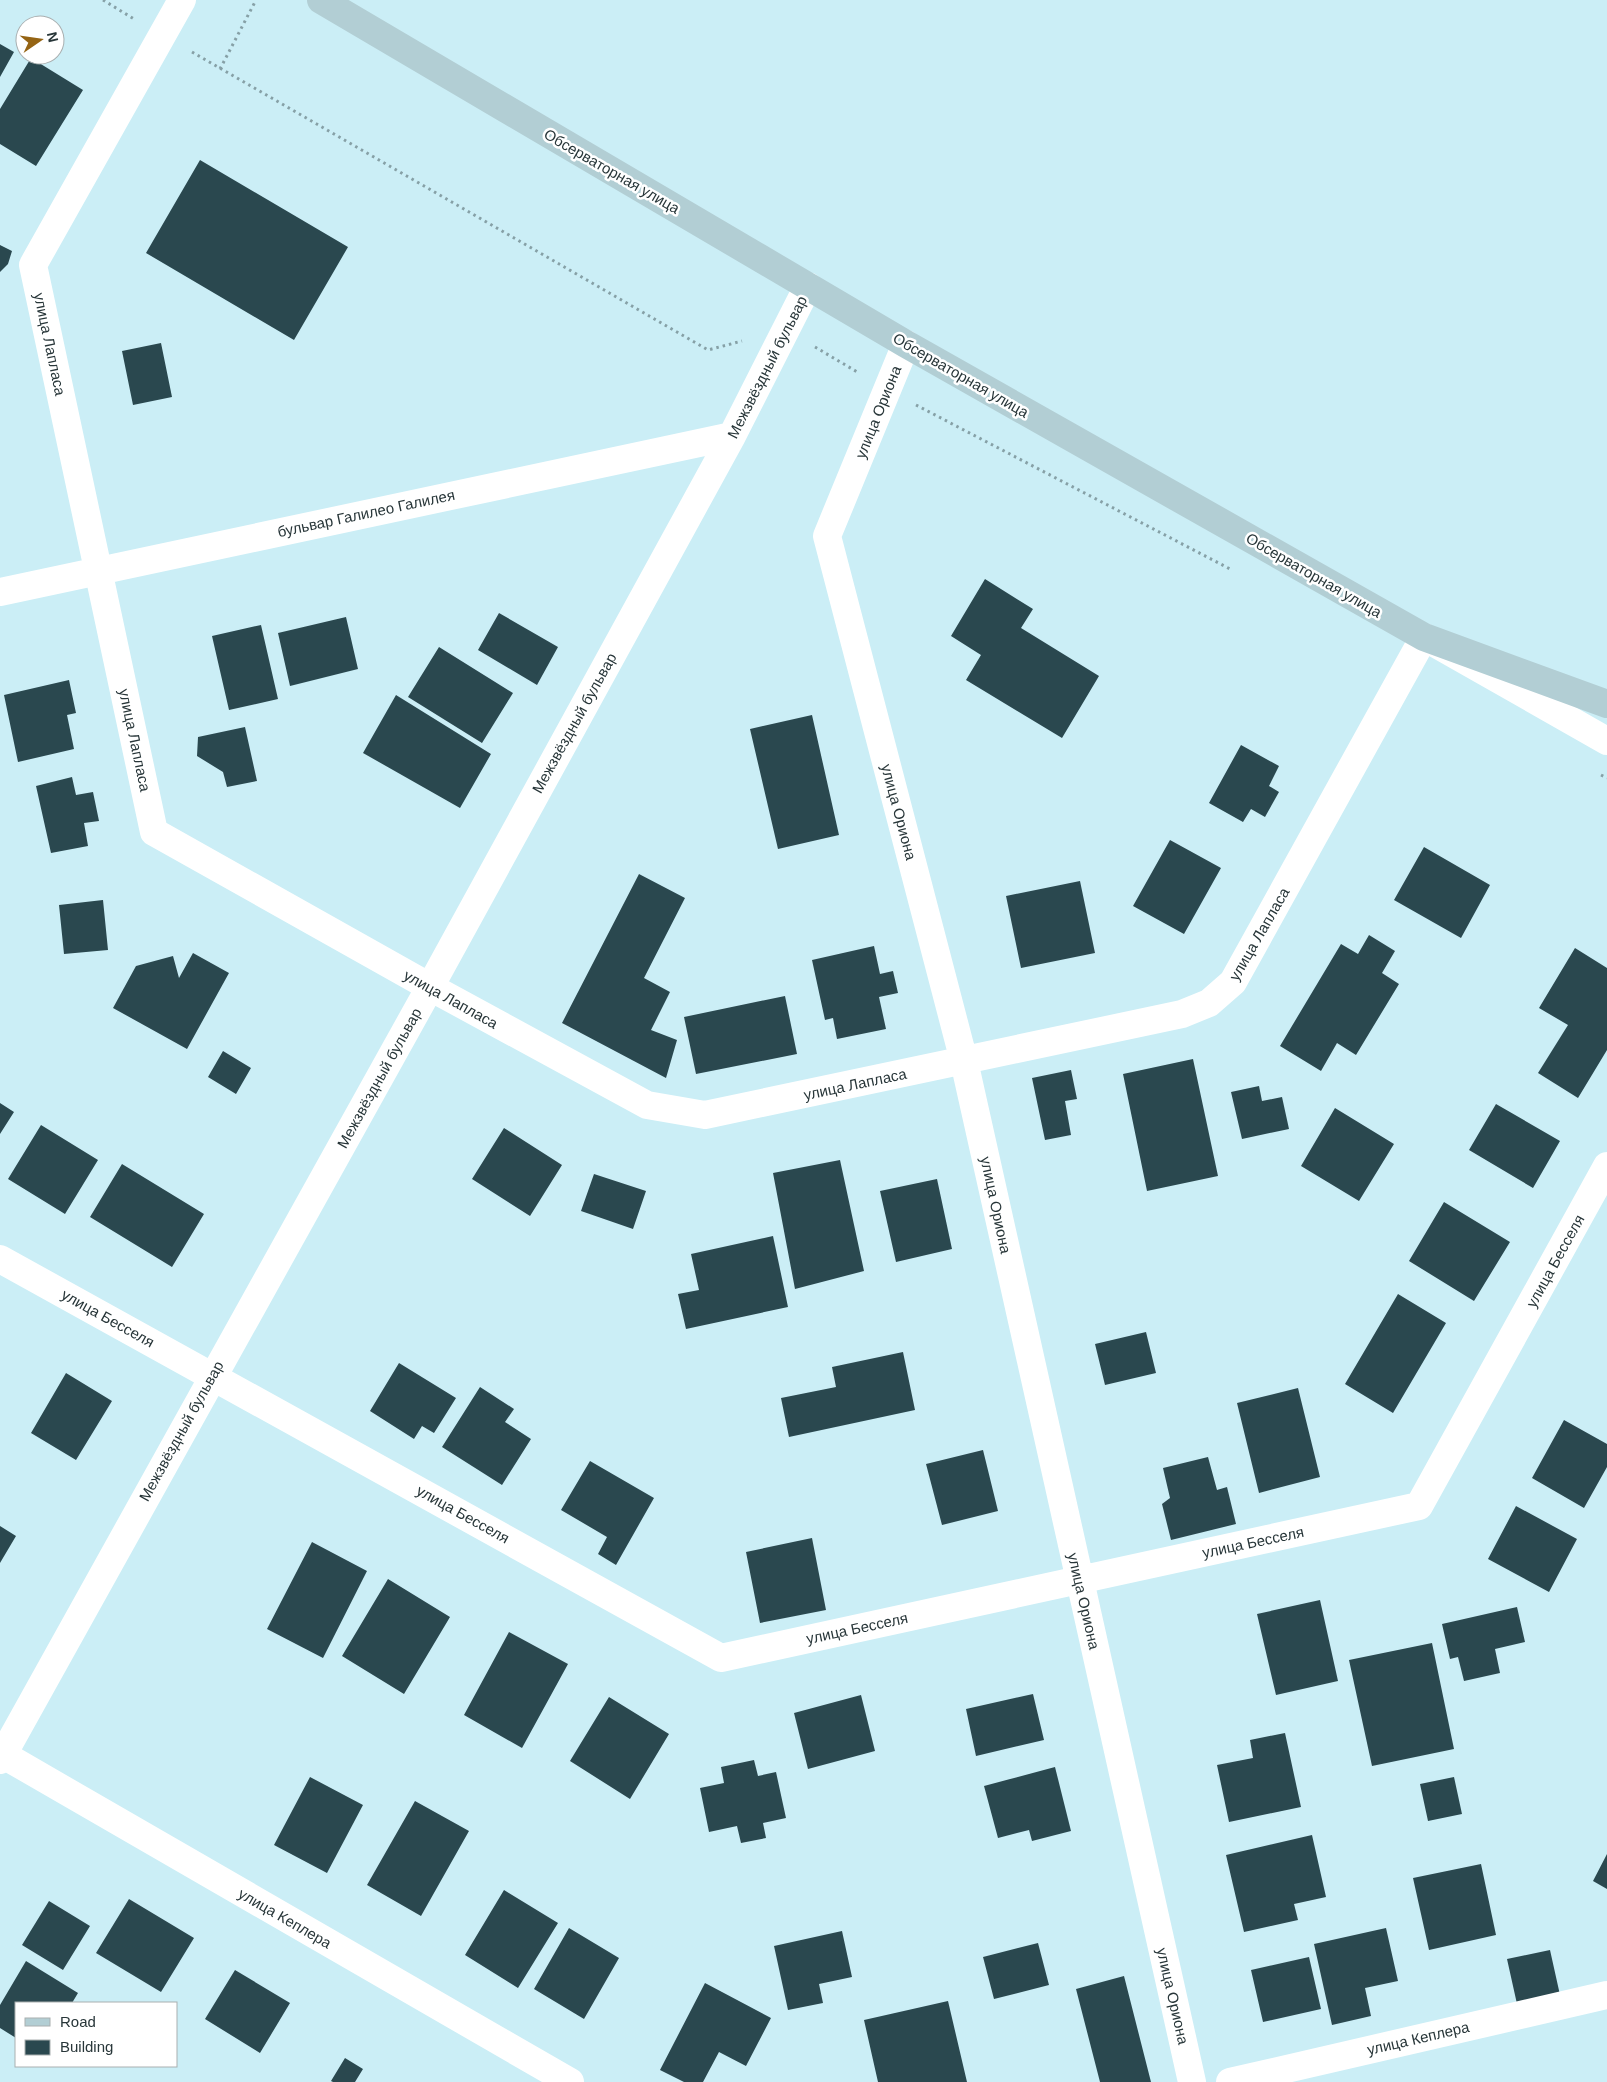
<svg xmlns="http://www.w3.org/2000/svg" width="1607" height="2082" font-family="Arial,sans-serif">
  <rect width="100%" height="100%" fill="#cbeef6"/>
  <path fill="#2a484f" d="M 0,44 L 14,52 L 0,77 Z
    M 31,58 L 83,90 L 36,166 L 0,144 L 0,109 Z
    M 200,160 L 348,247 L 294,340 L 146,253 Z
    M 0,245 L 12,251 L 8,264 L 0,272 Z
    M 161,343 L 172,397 L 133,405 L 122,351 Z
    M 985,579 L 1033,609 L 1021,628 L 1099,676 L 1062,738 L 966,680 L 981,655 L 951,636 Z
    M 499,613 L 558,647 L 537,685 L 478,650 Z
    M 346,617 L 358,669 L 290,686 L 278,633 Z
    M 261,625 L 278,699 L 229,710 L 212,636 Z
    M 439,647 L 513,693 L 482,743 L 408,697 Z
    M 69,680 L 76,713 L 67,715 L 74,749 L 18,762 L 4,695 Z
    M 396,695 L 491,754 L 460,808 L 363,753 Z
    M 812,715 L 839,835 L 778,849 L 750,729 Z
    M 245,727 L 257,781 L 227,787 L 223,772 L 197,756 L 198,737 Z
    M 1241,745 L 1279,766 L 1269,786 L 1279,792 L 1265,817 L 1251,809 L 1243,822 L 1209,803 Z
    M 72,777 L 76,795 L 93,792 L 99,821 L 84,823 L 88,846 L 51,853 L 36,786 Z
    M 1170,840 L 1221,868 L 1184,934 L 1133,906 Z
    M 1424,847 L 1490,885 L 1461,938 L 1394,900 Z
    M 639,874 L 685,898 L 644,978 L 670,992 L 651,1030 L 677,1040 L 666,1078 L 562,1023 Z
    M 1080,881 L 1095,953 L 1021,968 L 1006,896 Z
    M 103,900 L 108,950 L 64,954 L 59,905 Z
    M 1369,935 L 1395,951 L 1382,973 L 1399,984 L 1356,1055 L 1337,1043 L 1321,1071 L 1280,1046 L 1341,944 L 1358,954 Z
    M 874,946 L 880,974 L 893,971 L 898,993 L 879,997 L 886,1029 L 837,1039 L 833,1018 L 825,1020 L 812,960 Z
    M 1575,948 L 1607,968 L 1607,1050 L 1578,1098 L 1538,1073 L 1568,1025 L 1539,1008 Z
    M 193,953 L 229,973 L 187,1049 L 113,1008 L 136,966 L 173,956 L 179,978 Z
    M 785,996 L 797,1054 L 696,1074 L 684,1017 Z
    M 223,1051 L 251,1068 L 236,1094 L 208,1077 Z
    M 1193,1059 L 1218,1176 L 1147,1191 L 1123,1074 Z
    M 1071,1070 L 1077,1099 L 1065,1101 L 1071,1135 L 1045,1140 L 1032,1078 Z
    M 1259,1086 L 1262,1101 L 1282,1097 L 1289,1129 L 1242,1139 L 1231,1092 Z
    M 0,1103 L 14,1112 L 0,1134 Z
    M 1496,1104 L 1560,1141 L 1533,1188 L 1469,1150 Z
    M 1335,1108 L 1394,1144 L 1359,1201 L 1301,1166 Z
    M 41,1125 L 98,1160 L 65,1214 L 8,1179 Z
    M 504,1128 L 562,1165 L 530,1216 L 472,1179 Z
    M 840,1160 L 864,1271 L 795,1289 L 773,1173 Z
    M 122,1164 L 204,1214 L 172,1267 L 90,1217 Z
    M 594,1174 L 646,1191 L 633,1229 L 581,1211 Z
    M 937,1179 L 952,1249 L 896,1262 L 880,1191 Z
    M 1444,1202 L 1510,1242 L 1474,1301 L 1409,1261 Z
    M 773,1236 L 788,1307 L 686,1329 L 678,1294 L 699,1290 L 691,1254 Z
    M 1398,1294 L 1446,1323 L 1393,1413 L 1345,1384 Z
    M 1146,1332 L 1156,1373 L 1105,1385 L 1095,1344 Z
    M 903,1352 L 915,1410 L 789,1437 L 781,1398 L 836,1387 L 832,1367 Z
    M 399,1363 L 456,1398 L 434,1433 L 422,1426 L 414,1439 L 370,1411 Z
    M 66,1373 L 112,1401 L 76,1460 L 31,1433 Z
    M 480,1387 L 514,1409 L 505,1422 L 531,1439 L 502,1485 L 442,1447 Z
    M 1298,1388 L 1320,1477 L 1259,1493 L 1237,1403 Z
    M 1564,1420 L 1607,1444 L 1607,1467 L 1584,1508 L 1532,1478 Z
    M 983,1450 L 998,1511 L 942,1525 L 926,1464 Z
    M 1208,1457 L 1217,1490 L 1227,1487 L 1236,1524 L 1171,1540 L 1162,1504 L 1170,1498 L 1163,1468 Z
    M 590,1461 L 654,1498 L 616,1565 L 598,1554 L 607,1537 L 561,1510 Z
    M 1516,1506 L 1577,1539 L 1549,1592 L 1488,1559 Z
    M 0,1526 L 16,1536 L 0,1563 Z
    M 812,1538 L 826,1610 L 760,1623 L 746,1552 Z
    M 312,1542 L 367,1571 L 323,1658 L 267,1629 Z
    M 388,1579 L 450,1617 L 404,1694 L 342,1656 Z
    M 1320,1600 L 1338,1681 L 1276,1695 L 1257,1614 Z
    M 1517,1607 L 1525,1642 L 1495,1649 L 1500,1673 L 1464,1681 L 1458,1657 L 1450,1659 L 1442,1624 Z
    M 509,1632 L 568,1664 L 522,1748 L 464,1715 Z
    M 1432,1643 L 1454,1749 L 1372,1766 L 1349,1660 Z
    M 1033,1694 L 1044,1740 L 976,1756 L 966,1709 Z
    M 861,1695 L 875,1751 L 808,1769 L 794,1713 Z
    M 609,1697 L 669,1734 L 630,1799 L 570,1761 Z
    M 1285,1733 L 1301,1807 L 1229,1822 L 1217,1765 L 1253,1758 L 1250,1740 Z
    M 754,1760 L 758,1776 L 776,1772 L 786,1818 L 763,1823 L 766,1838 L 741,1843 L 737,1826 L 709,1832 L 700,1788 L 724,1783 L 721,1767 Z
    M 1055,1767 L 1071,1831 L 1032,1841 L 1029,1830 L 998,1838 L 984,1786 Z
    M 310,1777 L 363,1805 L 327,1873 L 274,1845 Z
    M 1454,1777 L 1462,1814 L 1428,1821 L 1420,1784 Z
    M 415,1801 L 469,1831 L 421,1916 L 367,1885 Z
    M 1312,1835 L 1326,1897 L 1294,1904 L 1298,1920 L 1244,1932 L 1226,1855 Z
    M 1607,1854 L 1607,1889 L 1593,1881 Z
    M 1481,1864 L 1496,1935 L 1429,1950 L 1413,1878 Z
    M 504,1890 L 558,1923 L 518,1988 L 465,1955 Z
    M 129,1899 L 194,1938 L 161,1992 L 96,1953 Z
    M 49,1901 L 90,1926 L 63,1970 L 22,1945 Z
    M 569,1928 L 619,1958 L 584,2019 L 534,1989 Z
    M 1386,1928 L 1398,1981 L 1365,1988 L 1371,2016 L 1332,2025 L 1314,1944 Z
    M 842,1931 L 852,1977 L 819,1984 L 823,2003 L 788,2010 L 774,1946 Z
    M 1038,1943 L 1049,1985 L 994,1999 L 983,1957 Z
    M 1550,1950 L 1560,1995 L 1517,2004 L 1507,1959 Z
    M 1309,1957 L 1321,2009 L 1263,2022 L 1251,1970 Z
    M 26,1961 L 78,1993 L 72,2003 L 16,2003 L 16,2038 L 0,2028 L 0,2005 Z
    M 235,1970 L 290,2003 L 260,2053 L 205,2019 Z
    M 1124,1976 L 1151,2082 L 1100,2082 L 1076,1989 Z
    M 705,1983 L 771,2018 L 746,2066 L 719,2052 L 703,2082 L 684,2082 L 660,2070 Z
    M 948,2001 L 967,2082 L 878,2082 L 864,2020 Z
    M 345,2058 L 363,2069 L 355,2082 L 333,2082 L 331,2081 Z"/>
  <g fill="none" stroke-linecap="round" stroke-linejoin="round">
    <path stroke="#86a0a6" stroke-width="3" stroke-dasharray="2.5 4" stroke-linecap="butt" d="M 103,0 L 134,19
      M 192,52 L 708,350 L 742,341
      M 220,69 L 256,0
      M 815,347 L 859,373
      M 916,405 L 1232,570
      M 1601,775 L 1607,778"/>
    <path stroke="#fff" stroke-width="28" d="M 182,0 L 33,265 L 154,832 L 430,987 L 647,1105 L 705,1115 L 1182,1014 L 1209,1003 L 1233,982 L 1424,637 L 1607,741
      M 906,344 L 827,536 L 964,1061 L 1192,2082
      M 0,592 L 732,436
      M 0,1259 L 721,1658 L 1419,1506 L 1607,1166
      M 0,1753 L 570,2082
      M 0,1760 L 430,987 L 732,436 L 808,286
      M 1230,2082 L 1607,1995"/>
    <path stroke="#b2ced4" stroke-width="28" d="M 321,0 L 906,344 L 1424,637 L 1607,704"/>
  </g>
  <g text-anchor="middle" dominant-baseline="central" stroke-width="5" stroke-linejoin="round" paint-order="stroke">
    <g font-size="15" fill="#283639" stroke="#fff">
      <text transform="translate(612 171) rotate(30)">Обсерваторная улица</text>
      <text transform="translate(50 344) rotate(78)">улица Лапласа</text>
      <text transform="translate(767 367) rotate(-63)">Межзвёздный бульвар</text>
      <text transform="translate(961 375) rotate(30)">Обсерваторная улица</text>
      <text transform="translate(878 412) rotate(-68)">улица Ориона</text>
      <text transform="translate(366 513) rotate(-12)">бульвар Галилео Галилея</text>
      <text transform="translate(1314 575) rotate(30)">Обсерваторная улица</text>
      <text transform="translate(574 723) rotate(-61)">Межзвёздный бульвар</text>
      <text transform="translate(135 740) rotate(78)">улица Лапласа</text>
      <text transform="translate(899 812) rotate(75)">улица Ориона</text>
      <text transform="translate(1259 934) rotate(-60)">улица Лапласа</text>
      <text transform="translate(451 999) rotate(29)">улица Лапласа</text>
      <text transform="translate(379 1078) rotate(-61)">Межзвёздный бульвар</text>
      <text transform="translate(855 1084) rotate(-12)">улица Лапласа</text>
      <text transform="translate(996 1205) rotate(78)">улица Ориона</text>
      <text transform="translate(1555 1261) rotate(-61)">улица Бесселя</text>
      <text transform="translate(108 1318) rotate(29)">улица Бесселя</text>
      <text transform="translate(181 1431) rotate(-61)">Межзвёздный бульвар</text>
      <text transform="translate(463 1514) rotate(29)">улица Бесселя</text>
      <text transform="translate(1253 1542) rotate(-12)">улица Бесселя</text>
      <text transform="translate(1084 1601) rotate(77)">улица Ориона</text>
      <text transform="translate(857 1628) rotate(-12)">улица Бесселя</text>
      <text transform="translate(285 1918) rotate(30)">улица Кеплера</text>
      <text transform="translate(1173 1996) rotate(77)">улица Ориона</text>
      <text transform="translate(1418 2038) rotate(-13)">улица Кеплера</text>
    </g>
  </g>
  <rect x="15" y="2002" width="162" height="65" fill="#ffffff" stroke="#a9afb0"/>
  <rect x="25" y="2018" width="25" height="8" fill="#b2ced4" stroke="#a9afb0"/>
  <text x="60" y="2027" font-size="15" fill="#283639">Road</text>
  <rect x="25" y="2040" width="25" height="15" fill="#2a484f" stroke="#a9afb0"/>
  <text x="60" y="2052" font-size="15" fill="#283639">Building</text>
  <g transform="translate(40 40) rotate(77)"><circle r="24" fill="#ffffff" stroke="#a9afb0"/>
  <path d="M0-4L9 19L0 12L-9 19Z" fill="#956414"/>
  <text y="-8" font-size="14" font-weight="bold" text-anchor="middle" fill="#283639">N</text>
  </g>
</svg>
